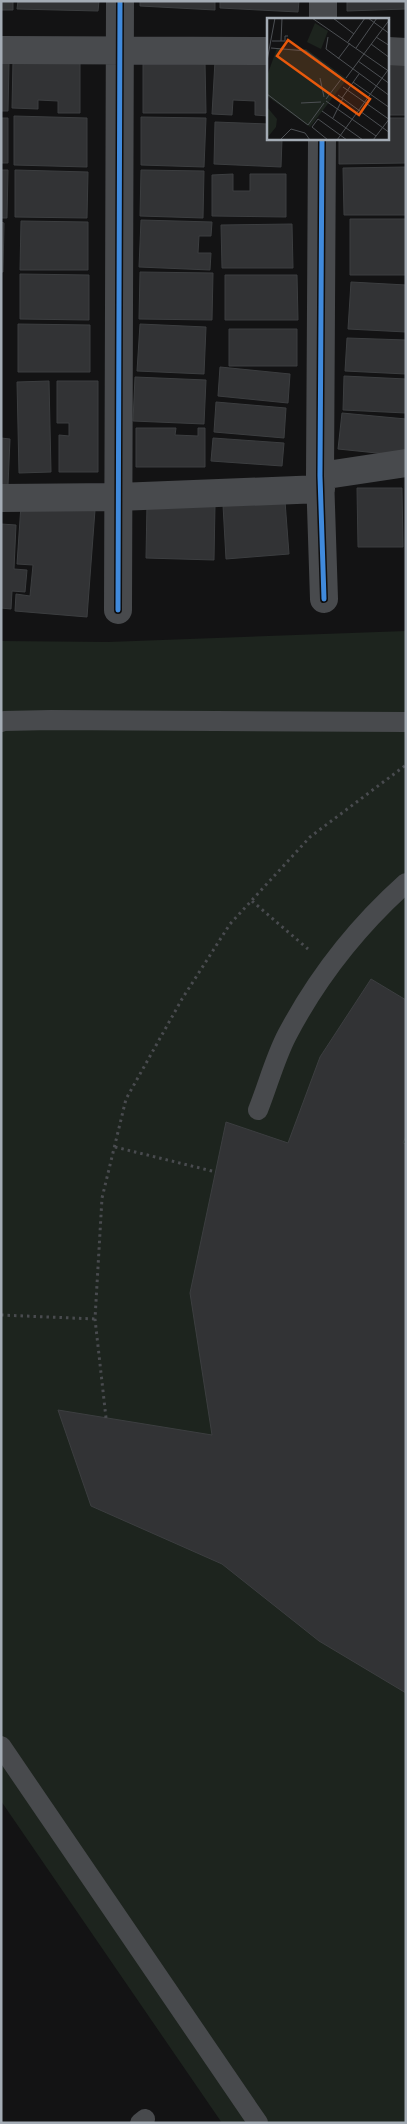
<svg xmlns="http://www.w3.org/2000/svg" width="407" height="2124" font-family="Figtree,sans-serif">
  <rect width="100%" height="100%" fill="#131314"/>
  <path fill="#1d241e" d="M 406,631 L 406,2123 L 222,2123 L 1,1801 L 1,641 L 108,642 Z"/>
  <path fill="#323335" stroke="#3c3e40" d="M 1,1 L 13,1 L 13,10 L 1,10 Z
    M 18,1 L 99,1 L 98,11 L 17,9 Z
    M 140,1 L 215,1 L 215,10 L 140,6 Z
    M 220,1 L 299,1 L 298,12 L 220,8 Z
    M 347,1 L 406,1 L 406,9 L 347,11 Z
    M 13,60 L 80,62 L 80,113 L 58,113 L 58,101 L 38,100 L 38,109 L 12,108 Z
    M 388,60 L 406,60 L 406,115 L 388,115 Z
    M 215,61 L 268,64 L 268,116 L 255,115 L 255,101 L 233,100 L 232,115 L 212,114 Z
    M 1,62 L 9,63 L 8,111 L 1,111 Z
    M 205,62 L 206,113 L 143,113 L 143,63 Z
    M 14,116 L 87,118 L 87,167 L 14,165 Z
    M 141,117 L 206,118 L 204,167 L 141,165 Z
    M 1,118 L 8,118 L 8,163 L 1,163 Z
    M 388,118 L 406,118 L 406,163 L 339,164 L 339,139 L 388,139 Z
    M 215,122 L 268,124 L 268,139 L 282,139 L 281,167 L 214,164 Z
    M 406,167 L 406,215 L 344,215 L 343,168 Z
    M 1,170 L 8,170 L 7,218 L 1,218 Z
    M 15,170 L 88,172 L 87,218 L 15,217 Z
    M 141,170 L 204,171 L 203,218 L 140,216 Z
    M 233,174 L 233,191 L 250,191 L 250,174 L 286,174 L 286,217 L 212,216 L 212,175 Z
    M 350,219 L 406,219 L 406,275 L 350,275 Z
    M 141,220 L 212,222 L 211,236 L 199,236 L 198,253 L 211,253 L 210,270 L 139,267 Z
    M 21,221 L 88,222 L 88,270 L 20,270 Z
    M 1,222 L 4,223 L 3,272 L 1,272 Z
    M 292,224 L 293,268 L 222,268 L 221,225 Z
    M 140,272 L 213,273 L 212,320 L 139,319 Z
    M 20,274 L 89,275 L 89,320 L 20,319 Z
    M 225,275 L 297,275 L 298,320 L 225,320 Z
    M 351,282 L 406,285 L 406,332 L 348,329 Z
    M 18,324 L 90,325 L 90,372 L 18,372 Z
    M 140,324 L 206,327 L 204,374 L 137,371 Z
    M 229,329 L 297,329 L 297,366 L 229,366 Z
    M 347,338 L 406,340 L 406,374 L 345,371 Z
    M 220,367 L 290,374 L 288,403 L 218,396 Z
    M 344,376 L 406,379 L 406,413 L 343,410 Z
    M 135,377 L 206,380 L 204,424 L 133,421 Z
    M 49,381 L 51,472 L 19,473 L 17,382 Z
    M 57,381 L 98,381 L 98,472 L 59,472 L 59,435 L 69,436 L 69,423 L 57,423 Z
    M 216,402 L 286,408 L 284,438 L 214,432 Z
    M 342,413 L 406,419 L 406,456 L 338,449 Z
    M 136,428 L 176,428 L 175,435 L 198,436 L 198,428 L 205,428 L 205,467 L 136,467 Z
    M 1,438 L 10,439 L 8,485 L 1,485 Z
    M 213,438 L 284,443 L 282,466 L 211,461 Z
    M 357,488 L 402,488 L 403,547 L 358,547 Z
    M 285,501 L 289,554 L 226,559 L 223,505 Z
    M 147,503 L 215,505 L 214,560 L 146,558 Z
    M 21,505 L 95,510 L 87,617 L 15,611 L 16,594 L 30,596 L 33,565 L 17,564 Z
    M 1,524 L 16,525 L 14,569 L 27,570 L 25,592 L 12,591 L 11,609 L 1,608 Z
    M 371,979 L 406,1000 L 406,1136 L 403,1143 L 406,1144 L 406,1693 L 319,1641 L 222,1564 L 91,1506 L 58,1410 L 212,1435 L 190,1293 L 226,1122 L 288,1143 L 320,1057 Z"/>
  <g fill="none" stroke-linecap="round" stroke-linejoin="round">
    <path stroke="#494b4f" stroke-width="3" stroke-dasharray="2.5 4" stroke-linecap="butt" d="M 252,901 L 308,949
      M 115,1147 L 216,1172
      M 1,1315 L 95,1319
      M 106,1418 L 95,1319 L 102,1198 L 126,1099 L 182,999 L 230,924 L 310,837 L 406,765"/>
    <path stroke="#484a4d" stroke-width="20" d="M 1,722 L 4,721 L 51,720 L 406,722
      M 258,1110 C 268,1085 275,1058 287,1035 C 317,978 358,926 406,883
      M 1,1746 L 258,2123
      M 140,2123 L 145,2119"/>
    <path stroke="#484a4d" stroke-width="28" d="M 323,19 L 323,1
      M 1,50 L 268,51
      M 388,51 L 406,52
      M 322,139 L 320,476 L 324,599
      M 320,476 L 406,463
      M 1,498 L 118,497 L 321,489
      M 118,610 L 120,1"/>
    <defs>
      <path id="cycleway" d="M 322,139 L 320,476 L 324,599
        M 118,610 L 120,1"/>
    </defs>
    <use href="#cycleway" stroke="#0e0e0f" stroke-width="8"/>
    <use href="#cycleway" stroke="#408adc" stroke-width="5"/>
  </g>
  <g transform="translate(267 18)">
    <rect width="122" height="122" fill="#131314"/>
    <path d="M 48,5 L 61,13 L 54,31 L 40,24 ZM 10,30 L 39,31 L 80,61 L 43,109 L 0,78 L 0,58 ZM 0,89 L 10,101 L 9,109 L 0,120 Z" fill="#1d241e"/>
    <path fill="none" stroke="#4d5054" stroke-width="1" d="M 45,0 L 123,54M 66,0 L 87,16M 101,0 L 123,16M 61,19 L 59,31 L 123,78M 109,19 L 123,28M 5,23 L 18,23 L 18,18 L 21,18M 14,23 L 15,0M 81,24 L 98,0M 104,26 L 123,40M 4,30 L 39,33 L 75,60 L 59,81M 89,30 L 110,0M 71,41 L 83,25M 0,43 L 8,0M 91,43 L 123,66M 53,60 L 57,79M 79,60 L 123,1M 86,64 L 123,90M 76,69 L 123,102M 0,76 L 41,107 L 57,85M 71,77 L 123,115M 75,80 L 92,56M 59,83 L 109,118M 34,85 L 54,84M 55,93 L 96,122M 66,100 L 76,80M 13,122 L 24,111 L 38,115 L 43,122M 61,122 L 45,109 L 51,101 L 80,122M 70,122 L 121,52M 106,122 L 123,100"/>
    <path fill="#e8590c" fill-opacity="0.15" stroke="#e8590c" stroke-width="2.5" d="M 21,22 L 103,81 L 92,97 L 10,38 Z"/>
    <rect width="122" height="122" fill="none" stroke="#a4acb5" stroke-width="2.5"/>
  </g>
  <rect width="407" height="2124" fill="none" stroke="#a4acb5" stroke-width="5"/>
</svg>
